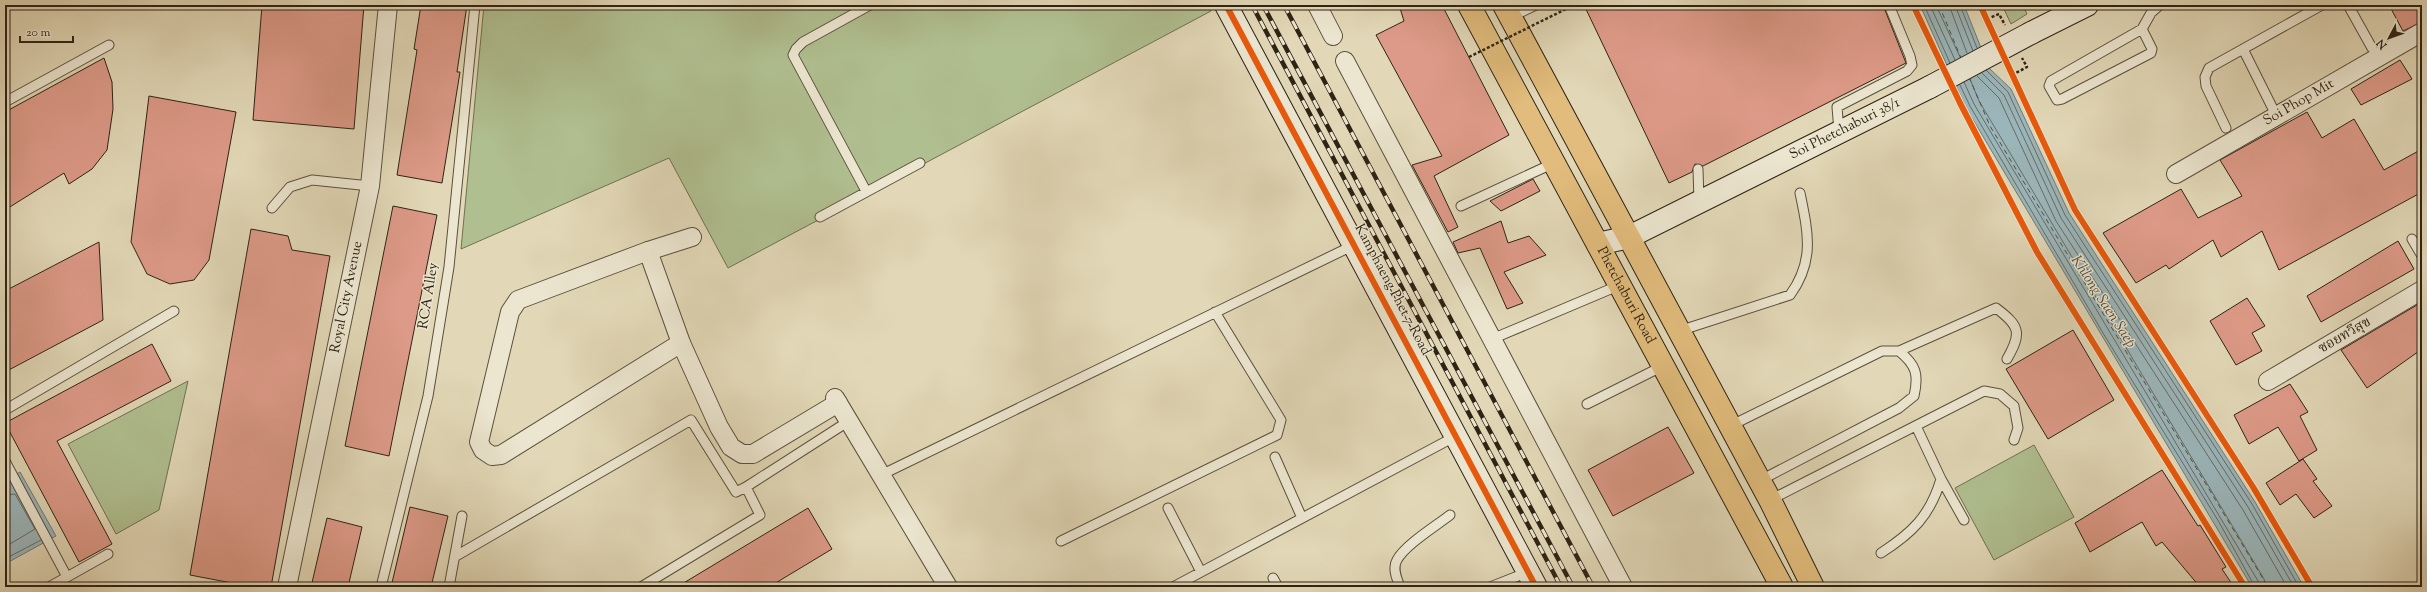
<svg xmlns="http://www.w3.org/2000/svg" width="2427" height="592" font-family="'Sorts Mill Goudy','Noto Serif Thai',serif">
  <rect width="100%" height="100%" fill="#e2d8b7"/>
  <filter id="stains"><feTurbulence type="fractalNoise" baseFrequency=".005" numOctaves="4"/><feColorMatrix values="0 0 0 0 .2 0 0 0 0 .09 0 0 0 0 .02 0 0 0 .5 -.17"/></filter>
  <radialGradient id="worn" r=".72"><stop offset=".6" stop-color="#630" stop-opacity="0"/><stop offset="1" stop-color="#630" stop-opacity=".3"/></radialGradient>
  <path fill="#b0bf90" stroke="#6f7152" d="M 484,5 L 1208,5 L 1211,11 L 728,268 L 669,158 L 461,249 Z
    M 2002,5 L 2023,5 L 2027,14 L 2011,24 Z
    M 188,381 L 159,510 L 116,534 L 68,444 Z
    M 2034,445 L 2074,517 L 1994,560 L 1955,488 Z"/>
  <path fill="#9bb6ba" stroke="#6f7b78" d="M 1920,5 L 1964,5 L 1989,68 L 2011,89 L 2069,213 L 2255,502 L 2304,587 L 2252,587 L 1966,108 Z
    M 20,472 L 56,536 L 5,564 L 5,481 Z"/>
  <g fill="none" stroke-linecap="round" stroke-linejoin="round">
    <path stroke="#646c67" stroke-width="1" d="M 1924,5 L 1950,63
      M 1930,5 L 1955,60
      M 1936,5 L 1960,57
      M 1949,5 L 1967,53
      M 1955,5 L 1973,51
      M 1960,5 L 1977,48
      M 1986,70 L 2008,92 L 2065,215 L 2252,504 L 2299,587
      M 1982,73 L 2004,95 L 2061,218 L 2248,507 L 2294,587
      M 1977,76 L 1999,98 L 2056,221 L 2243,510 L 2287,587
      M 1970,79 L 1979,101 L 2264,579 L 2266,587
      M 1964,82 L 1974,104 L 2258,581 L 2260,587
      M 1960,85 L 1970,106 L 2103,333 L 2219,522 L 2255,587
      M 5,495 L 15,494 L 35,529 L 5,547
      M 5,559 L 41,540"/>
    <path stroke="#4f4f46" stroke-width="1" stroke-dasharray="5 4" stroke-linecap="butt" d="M 1939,5 L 1961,58
      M 1969,77 L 1990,126 L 2268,587"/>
  </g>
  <path fill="#dd9a88" stroke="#2e2314" d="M 262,5 L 364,5 L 354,129 L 253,120 Z
    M 421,5 L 467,5 L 457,72 L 460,72 L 442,183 L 397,175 L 417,50 L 414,49 Z
    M 1399,5 L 1442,5 L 1509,135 L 1434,176 L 1458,227 L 1448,232 L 1412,165 L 1442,156 L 1376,35 L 1404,21 Z
    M 1584,5 L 1883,5 L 1906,63 L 1703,166 L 1695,164 L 1692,172 L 1669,183 Z
    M 2389,5 L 2422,5 L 2422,22 L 2403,31 Z
    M 104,58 L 112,82 L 113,109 L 107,150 L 92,169 L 69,184 L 64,173 L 5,210 L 5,112 Z
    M 2400,60 L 2412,79 L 2361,105 L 2351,89 Z
    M 149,96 L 236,112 L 209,260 L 194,280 L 170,284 L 147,274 L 131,242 Z
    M 2307,112 L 2322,138 L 2354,119 L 2384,170 L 2422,149 L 2422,192 L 2279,270 L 2262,231 L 2221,257 L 2213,240 L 2169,269 L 2166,265 L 2136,283 L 2103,233 L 2181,189 L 2198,218 L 2242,196 L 2220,160 Z
    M 1533,179 L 1540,191 L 1501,211 L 1490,201 Z
    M 393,206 L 437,215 L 389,456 L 345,446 Z
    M 1501,221 L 1508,243 L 1529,236 L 1546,255 L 1504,272 L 1523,303 L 1507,309 L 1480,248 L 1458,253 L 1453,242 Z
    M 251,229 L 288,236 L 292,250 L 330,256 L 271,587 L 253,587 L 190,575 Z
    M 2398,241 L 2414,269 L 2321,322 L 2307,296 Z
    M 99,242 L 103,320 L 5,372 L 5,291 Z
    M 2247,298 L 2265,326 L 2252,333 L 2262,351 L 2236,365 L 2210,321 Z
    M 2422,302 L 2422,349 L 2367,388 L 2341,350 Z
    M 2073,330 L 2114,400 L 2048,439 L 2006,369 Z
    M 152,344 L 171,381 L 57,441 L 112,544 L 79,562 L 5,423 Z
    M 2290,384 L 2308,412 L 2300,416 L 2317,450 L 2299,461 L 2278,427 L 2249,444 L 2234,415 Z
    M 1668,427 L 1694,473 L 1613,516 L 1588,470 Z
    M 2303,459 L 2317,479 L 2313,481 L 2332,506 L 2314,518 L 2296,494 L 2280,505 L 2266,483 Z
    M 2162,470 L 2198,526 L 2200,525 L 2226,567 L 2222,569 L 2234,587 L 2200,587 L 2162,542 L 2156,546 L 2142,522 L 2090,552 L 2075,523 Z
    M 410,507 L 448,516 L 431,587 L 391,587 Z
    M 808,508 L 832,549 L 769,587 L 677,587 Z
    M 327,518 L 362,527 L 348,587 L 311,587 Z"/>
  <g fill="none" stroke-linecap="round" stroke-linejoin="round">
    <defs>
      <path id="lane" d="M 2348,5 L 2372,48
        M 1511,17 L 1536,5
        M 2142,29 L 2152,49 L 2151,53 L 2062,99 L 2057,100 L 2049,86 L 2051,81 Z
        M 2142,29 L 2151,13 L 2160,5
        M 2243,49 L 2272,107
        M 5,102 L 109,45
        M 2226,128 L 2206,86 L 2205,77 L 2209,68 L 2322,5
        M 1839,131 L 1837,107 L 1907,71 L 1912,65 L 1910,56 L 1889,5
        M 1698,169 L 1699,202
        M 866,191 L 793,55 L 796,49 L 803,42 L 870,5
        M 1461,206 L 1554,163
        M 272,208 L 290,187 L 312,180 L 370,186
        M 820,217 L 920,163
        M 2412,239 L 2422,256
        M 1679,331 L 1790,295 C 1815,261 1808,232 1800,193
        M 1492,339 L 1620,285
        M 1899,351 L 1996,308 C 2020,326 2022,333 2007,359
        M 1587,404 L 1663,366
        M 5,410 L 174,311
        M 1730,426 L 1882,351 L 1899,351 C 1916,365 1919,374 1914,396 L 1899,408 L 1759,481
        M 1275,457 L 1302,518
        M 5,461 L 67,577 L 108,554
        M 881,475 L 1354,245
        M 1941,479 L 1964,520
        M 1770,500 L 1984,391 L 2000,394 L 2014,406 L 2018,428 L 2014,440
        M 1168,508 L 1201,572
        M 1061,541 L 1277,435 L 1281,420 L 1215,312
        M 1881,553 C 1912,533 1930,516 1941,479 L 1916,426
        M 456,556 L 691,420 L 736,492 L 746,487
        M 1273,578 L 1278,587
        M 49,587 L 67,577
        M 381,587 L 428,396 L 449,267 L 475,5
        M 449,587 L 462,516
        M 641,587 L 760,515 L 746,487 L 849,421
        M 1173,587 L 1456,436
        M 1400,587 C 1397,579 1392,568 1397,560 C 1405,545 1436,526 1450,515
        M 1490,587 L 1528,572"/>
      <g id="street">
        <path d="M 1317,5 L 1333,36"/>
        <path d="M 1345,61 L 1623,587"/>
        <path id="s1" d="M 2176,174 L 2422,32"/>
        <path d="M 692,237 L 648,251 L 681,343 L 719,427 L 731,447 L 742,454 L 753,454 L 838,403"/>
        <path d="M 648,251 L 518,300 L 510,312 L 479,442 L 483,450 L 492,456 L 501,455 L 681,343"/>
        <path d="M 2268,381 L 2422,290"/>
        <path d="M 835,398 L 948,587"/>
        <path id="s2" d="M 287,587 L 370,186 L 388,5"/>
      </g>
      <g id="secondary">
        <path d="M 1226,5 L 1536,587"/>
        <path d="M 2031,33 L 2087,5"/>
        <path id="s3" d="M 1598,244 L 1629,237 L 1930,87"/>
      </g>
      <g id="primary">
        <path id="s4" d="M 1469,5 L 1782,587"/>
        <path d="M 1504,5 L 1770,500 L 1813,587"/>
      </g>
    </defs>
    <use href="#lane" stroke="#5b503d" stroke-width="11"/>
    <use href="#street" stroke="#5b503d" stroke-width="20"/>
    <use href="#secondary" stroke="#2e2314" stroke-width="24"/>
    <use href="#primary" stroke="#2e2314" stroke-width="24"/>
    <path stroke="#2e2314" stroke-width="2.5" stroke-dasharray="3 2" stroke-linecap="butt" d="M 1913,5 L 1940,61
      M 1987,19 L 1999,14 L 2005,25
      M 2012,75 L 2027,67 L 2022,58
      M 1956,94 L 2037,252 L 2245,587"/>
    <use href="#lane" stroke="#ece6d0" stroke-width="9"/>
    <use href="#street" stroke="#ece6d0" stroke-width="18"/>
    <use href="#secondary" stroke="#ece6d0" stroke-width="22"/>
    <use href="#primary" stroke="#e1bc7c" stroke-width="22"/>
    <defs>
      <path id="rail" d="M 1252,5 L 1561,587
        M 1263,5 L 1573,587
        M 1284,5 L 1593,587"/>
    </defs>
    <use href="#rail" stroke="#2e2314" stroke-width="4.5"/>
    <use href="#rail" stroke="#ece6d0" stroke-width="3" stroke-dasharray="9" stroke-linecap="butt"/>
    <defs>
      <path id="secondary-bridge" d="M 1930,87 L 2031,33"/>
    </defs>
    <use href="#secondary-bridge" stroke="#2e2314" stroke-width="24" stroke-linecap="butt"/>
    <path stroke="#2e2314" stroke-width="2.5" stroke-dasharray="3 2" stroke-linecap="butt" d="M 1469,57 L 1574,5"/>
    <use href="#secondary-bridge" stroke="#ece6d0" stroke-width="22"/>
    <defs>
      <path id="cycleway" d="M 1226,5 L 1536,587
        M 1913,5 L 1960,103 L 2037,252 L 2245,587
        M 1980,5 L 2075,210 L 2253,487 L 2312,587"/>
    </defs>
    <use href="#cycleway" stroke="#ece6d0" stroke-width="8"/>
    <use href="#cycleway" stroke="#e8590c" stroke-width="6"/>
  </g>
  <g text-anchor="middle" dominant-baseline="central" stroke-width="3" stroke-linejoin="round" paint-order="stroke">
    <g font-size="14" fill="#2e2314" stroke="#ece6d0">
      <text stroke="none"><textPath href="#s1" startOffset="142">Soi Phop Mit</textPath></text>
      <text stroke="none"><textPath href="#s3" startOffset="273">Soi Phetchaburi 38/1</textPath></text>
      <text transform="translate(1392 290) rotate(62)">Kamphaeng Phet 7 Road</text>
      <text transform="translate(429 296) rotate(-81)">RCA Alley</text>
      <text stroke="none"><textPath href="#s4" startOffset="330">Phetchaburi Road</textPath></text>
      <text stroke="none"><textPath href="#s2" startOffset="296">Royal City Avenue</textPath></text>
      <text transform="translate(2345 336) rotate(-30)">ซอยทวีสุข</text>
    </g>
    <g font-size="15" font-style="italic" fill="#4f4f46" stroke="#ece6d0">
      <text transform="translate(2103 302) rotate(57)">Khlong Saen Saep</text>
    </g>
  </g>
  <rect width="2427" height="592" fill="none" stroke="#e2d8b7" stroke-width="20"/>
  <rect x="6" y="6" width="2415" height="580" fill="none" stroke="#2e2314" stroke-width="2"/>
  <rect x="10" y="10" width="2407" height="572" fill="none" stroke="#2e2314"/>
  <g transform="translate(2389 38) rotate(229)" stroke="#ece6d0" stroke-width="3" paint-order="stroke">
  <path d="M0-3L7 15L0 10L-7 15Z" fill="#2e2314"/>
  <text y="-6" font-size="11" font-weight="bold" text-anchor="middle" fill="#2e2314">N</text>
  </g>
  <path d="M20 36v6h53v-6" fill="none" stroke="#2e2314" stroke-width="2"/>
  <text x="26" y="36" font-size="12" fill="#2e2314" stroke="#ece6d0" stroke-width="3" paint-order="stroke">20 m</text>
  <rect width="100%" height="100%" filter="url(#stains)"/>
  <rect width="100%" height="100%" fill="url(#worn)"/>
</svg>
